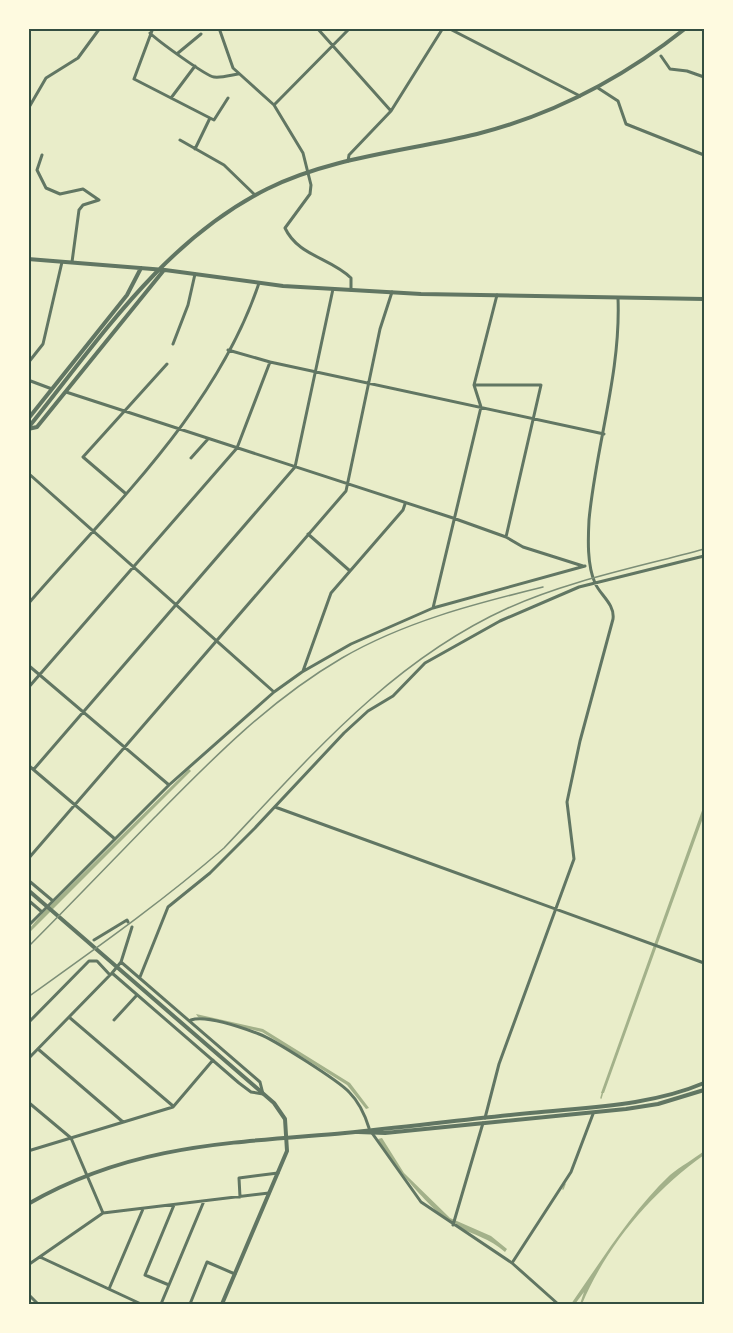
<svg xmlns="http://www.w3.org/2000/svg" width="733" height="1333" font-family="'DM Sans',sans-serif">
  <rect width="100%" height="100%" fill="#e9edc9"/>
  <path fill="#a3b18a" d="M 189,769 L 191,771 L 29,933 L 29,929 L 43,913 Z
    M 704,805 L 704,815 L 604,1093 L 601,1093 Z
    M 196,1014 L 263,1029 L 350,1083 L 369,1108 L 366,1109 L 347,1085 L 262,1032 L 198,1017 Z
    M 382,1138 L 404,1173 L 450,1218 L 491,1236 L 507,1249 L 505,1252 C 489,1238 474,1235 456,1226 C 435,1215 389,1161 378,1139 Z
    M 704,1151 L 704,1155 C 652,1192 607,1245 582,1304 L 580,1304 L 584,1292 L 575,1304 L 571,1304 C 602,1260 631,1212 670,1175 C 681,1166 694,1159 704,1151 Z"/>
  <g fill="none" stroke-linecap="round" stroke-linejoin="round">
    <path stroke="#a3b18a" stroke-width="1.5" d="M 601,1098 L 603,1091
      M 563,1189 L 565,1184"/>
    <path stroke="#617663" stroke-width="3" d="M 153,28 L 134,79 L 210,118 L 195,149
      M 219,28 L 233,68 L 274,105 L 303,153 L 311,185 L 310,194 L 285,228 C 298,256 331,258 351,278 L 351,290
      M 317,28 L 391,111
      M 448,28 L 580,96
      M 150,33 C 158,41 206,76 214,77 C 222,78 231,75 238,74
      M 178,53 L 201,34
      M 661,56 L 670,69 L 687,71 L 704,77
      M 598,88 L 618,101 L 626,124 L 704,155
      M 171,98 L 195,66
      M 274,105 L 350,28
      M 28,109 L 46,78 L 78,58 L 100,28
      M 210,118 L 214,120 L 228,98
      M 180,140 L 224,165 L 255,195
      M 42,155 L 37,170 L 46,188 L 60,194 L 83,189 L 99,200 L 83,205 L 79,210 L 72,262
      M 348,161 L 349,155 L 391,111 L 443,28
      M 173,344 L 188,305 L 195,274
      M 228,350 L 270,362 L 604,434
      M 28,363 L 43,344 L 62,262
      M 28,380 L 52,389
      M 474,385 L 541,385 L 506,537
      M 66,392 L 453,518 L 506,537 L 523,547 L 583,566
      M 191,458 L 208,439
      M 28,473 L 274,692
      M 125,493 L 83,457 L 167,364
      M 308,534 L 350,571
      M 28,604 C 113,506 217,409 259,283
      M 433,608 L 481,407 L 474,385 L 497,295
      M 28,665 L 169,785
      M 303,671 L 331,593 L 403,510 L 405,504
      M 28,688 L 237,448 L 270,362
      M 28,765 L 115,839
      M 34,769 L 295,467 L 333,289
      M 275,807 L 704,963
      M 28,859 L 346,491 L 380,329 L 392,292
      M 28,880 L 53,901
      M 28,900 L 42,912
      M 28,926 L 169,785 L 274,692 L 302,672 L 351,644 L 433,608 L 585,566
      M 94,940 L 127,920 L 128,922
      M 121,962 L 260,1082 L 263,1094 L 251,1092 L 239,1083 L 112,973 Z
      M 121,962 L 132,927
      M 140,977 L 168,907 L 210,873 L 255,828 L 344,733 L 368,711 L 393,696 L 425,663 L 500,621 L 579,587 L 704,556
      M 69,1017 L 173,1106
      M 114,1020 L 137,995
      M 191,1020 C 206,1015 243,1028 259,1034 C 273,1039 339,1081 349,1092 C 359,1102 365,1115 369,1128
      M 28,1023 L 89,961 L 97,961 L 110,975
      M 38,1049 L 123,1122
      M 28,1059 L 112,973
      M 28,1102 L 71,1138 L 103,1213
      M 485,1118 L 499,1064 L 574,859 L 567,802 L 580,741 L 613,619 C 615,604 600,595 595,583 C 587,565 588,539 589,520 C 596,445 621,373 618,298
      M 372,1133 L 421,1202 L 512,1263 L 558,1304
      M 28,1151 L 173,1107 L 213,1060
      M 240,1197 L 239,1178 L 278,1173
      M 453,1225 L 483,1123
      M 40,1257 L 141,1304
      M 512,1263 L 571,1172 L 593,1114
      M 28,1265 L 103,1213 L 269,1193
      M 169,1285 L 145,1275 L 174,1205
      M 109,1289 L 143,1209
      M 28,1294 L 38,1304
      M 161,1304 L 204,1201
      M 190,1304 L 207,1262 L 235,1274"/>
    <path stroke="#617663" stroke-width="4" d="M 28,259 L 165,270 L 283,286 L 421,294 L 704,299
      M 28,419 L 127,295 L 141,268
      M 28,428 C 99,340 163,241 267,189 C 331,157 408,151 477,134 C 556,114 623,78 686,28
      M 28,429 L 37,427 L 164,270
      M 28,890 L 274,1103 L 285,1119 L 287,1151 L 222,1304
      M 358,1132 L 385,1133 L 626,1109 L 658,1104 L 704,1090
      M 28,1204 C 132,1144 230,1143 345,1133 C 406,1127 468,1119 530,1113 C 588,1107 650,1106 704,1083"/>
    <path stroke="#7c8e77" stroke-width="1.5" d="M 28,947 C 71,904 113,860 155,817 C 213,758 270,700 342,658 C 404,622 474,604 543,587
      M 28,997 C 95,949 162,902 224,848 C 310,757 391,661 508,608 C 570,580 639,567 704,549"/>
  </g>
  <rect width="733" height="1333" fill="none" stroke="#fefae0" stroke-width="60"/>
  <rect x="30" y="30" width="673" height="1273" fill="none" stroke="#344e41" stroke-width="2"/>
</svg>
